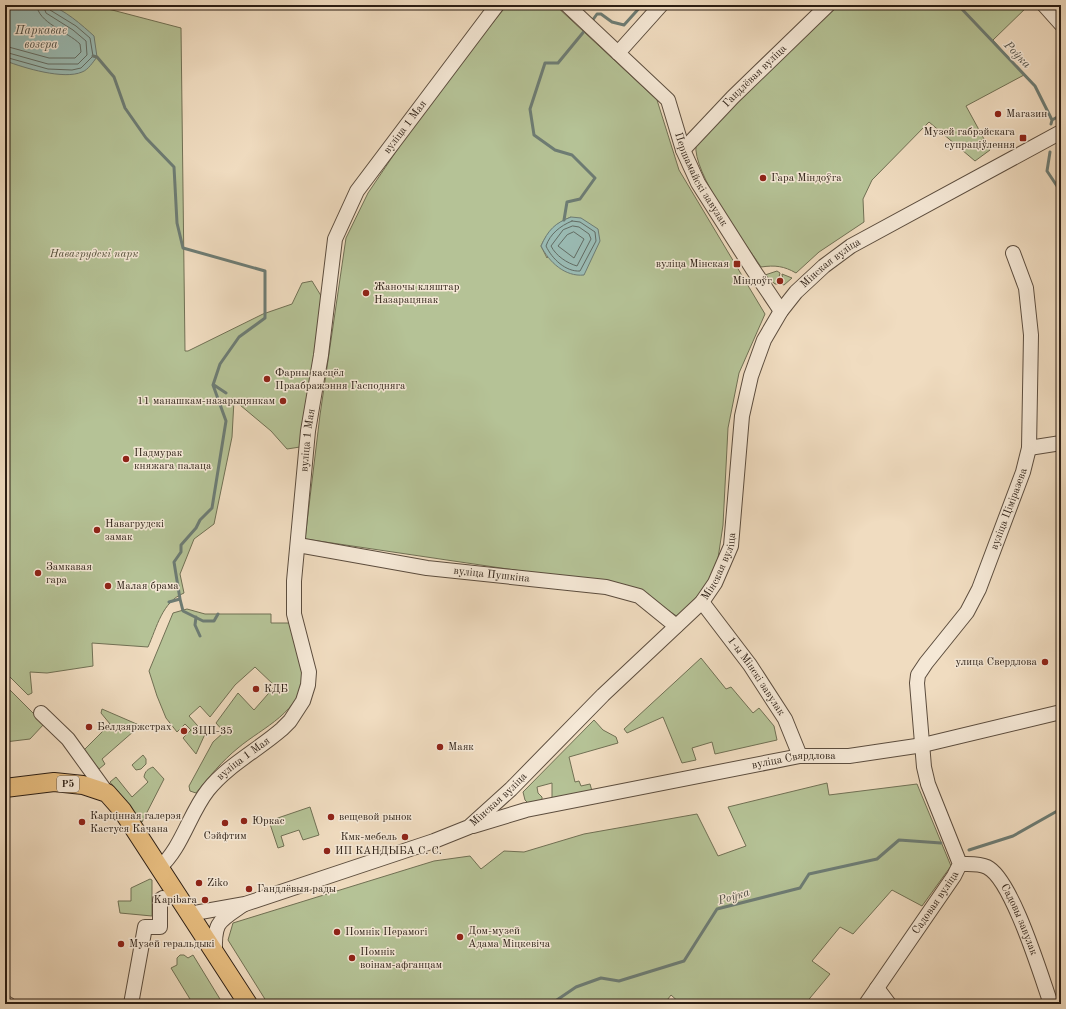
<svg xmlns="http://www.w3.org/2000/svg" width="1066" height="1009" font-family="'Old Standard TT',serif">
  <rect width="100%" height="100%" fill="#f0dcc0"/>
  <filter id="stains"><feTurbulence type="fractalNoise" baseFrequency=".005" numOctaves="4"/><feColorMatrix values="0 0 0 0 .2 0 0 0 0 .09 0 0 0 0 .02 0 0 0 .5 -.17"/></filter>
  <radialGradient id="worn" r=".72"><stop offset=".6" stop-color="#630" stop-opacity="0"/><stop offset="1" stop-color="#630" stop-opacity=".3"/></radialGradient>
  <path fill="#b5c296" stroke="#707054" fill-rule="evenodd" d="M 5,5 L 93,5 L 181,28 L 185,351 L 188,351 L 263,314 L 292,304 L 302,283 L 312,281 L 323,299 L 300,447 L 287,449 L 271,431 L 234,400 L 232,437 L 214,524 L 194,539 L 180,574 L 184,593 C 162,602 157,627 148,647 L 92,643 L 93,666 L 47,673 L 30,672 L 32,693 L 28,695 L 5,672 Z
    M 507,5 L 555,5 L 657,100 L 679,170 L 765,314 L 739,373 L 728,428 L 723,525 L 717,565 L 706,587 L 678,617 L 643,593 L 609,584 L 305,539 L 320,415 L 346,238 L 368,193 L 430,101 ZM 571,217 L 547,258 L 541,246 C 548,231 556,223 571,217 Z
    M 835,5 L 1029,5 L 993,40 L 1024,75 L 966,106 L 990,150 L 975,161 L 929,122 L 872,180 L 863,199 L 864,222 L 819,252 L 796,273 C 784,266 775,265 761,267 C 744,241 692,173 696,144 Z
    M 777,271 L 780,273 L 779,277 L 776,279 L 778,284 L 775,284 L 765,275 Z
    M 782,274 L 792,278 L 784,285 L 781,284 L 783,281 Z
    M 187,609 L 205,614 L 271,614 L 271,623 L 291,623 C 294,634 305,663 304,673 C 302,712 263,727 238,748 C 222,761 209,777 196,793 L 190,791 L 189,786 L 213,742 L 224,732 L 216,723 L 238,693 L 254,710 L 275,686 L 255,667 L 235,685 L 210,717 L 200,706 L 189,716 L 205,734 L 196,754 L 183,738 L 191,730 L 185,724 L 177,732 L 166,718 L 157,696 L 149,671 L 173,613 Z
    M 701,658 L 726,689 L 731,687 L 753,713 L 759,708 L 774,726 L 777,740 L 715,754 L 712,742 L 692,748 L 696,760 L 682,763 L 663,717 L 627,733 L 624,729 Z
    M 5,685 L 44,724 L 30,739 L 5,742 Z
    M 102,709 L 139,725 L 142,724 L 102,759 L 105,764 L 99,769 L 84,750 L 110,724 L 101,713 Z
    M 594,720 L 603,730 L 616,737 L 618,743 L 569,757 L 575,782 L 579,781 L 581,786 L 590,784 L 592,791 L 552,798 L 552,783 L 537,787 L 538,793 L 542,797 L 542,801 L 528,803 L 525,800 L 523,792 Z
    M 143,755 L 146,759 L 146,764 L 141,769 L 136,770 L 132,765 Z
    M 153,767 L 164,779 L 142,822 L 110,782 L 116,777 L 132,797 L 148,782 L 144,777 C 145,771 148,769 153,767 Z
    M 827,783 L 829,795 L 917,784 L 951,866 L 922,906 L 892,890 L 853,934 L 840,927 L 812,961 L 830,974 L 805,1004 L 681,1004 L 671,995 L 664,1004 L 268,1004 L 228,940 L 233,923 L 434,861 L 470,856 L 481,869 L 504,851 L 524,852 L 584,834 L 697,814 L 718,856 L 746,846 L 728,807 Z
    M 310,807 L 319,835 L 303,840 L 299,830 L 281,836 L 284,846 L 278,848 L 269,821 Z
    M 150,879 L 152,880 L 152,916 L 120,913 L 118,901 L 131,901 L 131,888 Z
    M 180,955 L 184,955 L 188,958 L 193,955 L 223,1004 L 193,1004 L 171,968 L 177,965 L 177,958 Z"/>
  <path fill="#9abbb4" stroke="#6d7c74" d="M 5,5 C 17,5 37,2 48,5 C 63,8 83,26 94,36 L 97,57 C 93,62 88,70 82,72 C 64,80 24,68 6,61 Z
    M 571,217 L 581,218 L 598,229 L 600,241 L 584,275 C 565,277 549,262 541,246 C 548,230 555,223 571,217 Z"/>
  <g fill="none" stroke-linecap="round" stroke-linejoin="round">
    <path stroke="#626c64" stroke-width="1" d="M 5,46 L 49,58 L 75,58 L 81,52 L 80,44 C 68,32 37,22 37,5
      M 5,52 L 48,64 L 78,64 L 87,55 L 86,41 L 73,30 L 46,13 L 43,5
      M 5,57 L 48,69 L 72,70 L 81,68 L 93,56 L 90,38 L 76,26 L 50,10 L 48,5
      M 572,221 L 580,222 L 595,232 L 596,241 L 580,271 C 566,272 552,259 546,246 C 550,234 560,226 572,221 Z
      M 573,226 L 579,227 L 589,234 L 591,239 L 577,266 C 567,263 556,256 551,246 L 563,230 Z
      M 574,232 L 584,239 L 574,258 L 558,246 L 567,235 Z"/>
    <path stroke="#6d7c74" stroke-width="3" d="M 958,5 L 1035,86 L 1052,120 L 1051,124
      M 592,21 L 597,14 L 601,14 L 612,22 L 624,25 L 642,5
      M 93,56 L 97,57 L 114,77 L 125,108 L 146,138 L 174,167 L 177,223 L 183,248 L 265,271 L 265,318 L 239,337 L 220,364 L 213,385 L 226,421 L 212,508 L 200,520 L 196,528 L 181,545 L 181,552 L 174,562 L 180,599 L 169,602
      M 1052,120 L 1061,115
      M 1050,152 L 1047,171 L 1061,192
      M 564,220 L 567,202 L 580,199 L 595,178 L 572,155 L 555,150 L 534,135 L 530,109 L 545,63 L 558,63 L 586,29
      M 214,385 L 226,393
      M 180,599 L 183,611 L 203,621 L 214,621 L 218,614
      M 196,617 L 195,625 L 200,636
      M 969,850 L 1013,836 L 1059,810 L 1061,807
      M 551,1004 L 576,987 L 601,978 L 619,981 L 684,961 L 717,909 L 800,888 L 809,874 L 877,859 L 899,840 L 941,843"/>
    <defs>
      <g id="minor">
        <path id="s1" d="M 567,5 L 668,100 L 683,150 L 698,183 L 752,268 L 781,311"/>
        <path d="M 1044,5 L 1061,24"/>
        <path d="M 618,53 L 661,5"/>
        <path id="s2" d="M 683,150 L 733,97 L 828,5"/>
        <path d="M 1029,448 L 1061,443"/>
        <path id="s3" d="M 298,545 L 427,568 L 606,587 L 639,596 L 676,626"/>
        <path id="s4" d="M 702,602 L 750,665 L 785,719 L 800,756"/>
        <path d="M 41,713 L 68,739 L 107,793"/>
        <path id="s5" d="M 473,826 L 526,810 L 800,756 L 849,756 L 923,745 L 1061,712"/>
        <path id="s6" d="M 960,864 C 969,864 979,863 987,867 C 1012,879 1041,976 1051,1004"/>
        <path id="s7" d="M 159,868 C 182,848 189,814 208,790 C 228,765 258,750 282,729 L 290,721 L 303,701 L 308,685 L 309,672 L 294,614 L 294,581 L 308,431 L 321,355 L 335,239 L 357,191 L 497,5"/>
        <path id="s8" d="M 189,914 L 245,904 L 434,841 L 469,827 L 511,789 L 603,695 L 702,602 L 715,583 L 731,546 L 742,416 L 751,376 L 764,340 L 781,311 L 796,292 L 824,266 L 851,246 L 1061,132"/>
        <path d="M 215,953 C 214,922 218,922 243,905"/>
        <path d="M 877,988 L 889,1004"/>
        <path d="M 5,1003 L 8,1004"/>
        <path d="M 131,1004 L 145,927 L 160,927 L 160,900 L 163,898"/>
        <path id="s9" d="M 866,1004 L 954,876 L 960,864 L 928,784 L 924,767 L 917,683 L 918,675 L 926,663 L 967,612 L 979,589 L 1023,472 L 1029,448 L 1031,335 L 1026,288 L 1013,253"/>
      </g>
      <path id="major" d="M 5,788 L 54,782 L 83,785 L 107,793 L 122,810 L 248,1004"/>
    </defs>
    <use href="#minor" stroke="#5c4d3e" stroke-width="16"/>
    <use href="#major" stroke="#2a1d13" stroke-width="20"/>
    <use href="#minor" stroke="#f5e8d6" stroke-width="14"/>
    <use href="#major" stroke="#e8be80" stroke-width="18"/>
  </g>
  <g fill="#8f2418" stroke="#f5e8d6" stroke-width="1.5">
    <circle cx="998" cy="114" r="4"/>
    <rect x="1019" y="134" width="8" height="8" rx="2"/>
    <circle cx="763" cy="178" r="4"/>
    <rect x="733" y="260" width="8" height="8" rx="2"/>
    <circle cx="780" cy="281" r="4"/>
    <circle cx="366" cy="293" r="4"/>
    <circle cx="267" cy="379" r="4"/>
    <circle cx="283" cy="401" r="4"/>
    <circle cx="126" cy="459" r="4"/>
    <circle cx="97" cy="530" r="4"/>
    <circle cx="38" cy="573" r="4"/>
    <circle cx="108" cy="586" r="4"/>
    <circle cx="1045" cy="662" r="4"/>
    <circle cx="256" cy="689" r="4"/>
    <circle cx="89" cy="727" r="4"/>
    <circle cx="184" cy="731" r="4"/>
    <circle cx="440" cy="747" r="4"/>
    <circle cx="331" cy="817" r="4"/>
    <circle cx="244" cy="821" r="4"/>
    <circle cx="82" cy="822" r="4"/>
    <circle cx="225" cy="823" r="4"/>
    <circle cx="405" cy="837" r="4"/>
    <circle cx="327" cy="851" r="4"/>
    <circle cx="199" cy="883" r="4"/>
    <circle cx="249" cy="889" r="4"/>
    <circle cx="205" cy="900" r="4"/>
    <circle cx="337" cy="932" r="4"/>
    <circle cx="460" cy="937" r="4"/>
    <circle cx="121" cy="944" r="4"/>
    <circle cx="352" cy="958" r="4"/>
  </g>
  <g text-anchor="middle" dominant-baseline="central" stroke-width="3" stroke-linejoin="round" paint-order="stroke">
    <rect fill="#f5e8d6" stroke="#675a4e" stroke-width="1" x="57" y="776" width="22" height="16" rx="3"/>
    <g font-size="10" font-weight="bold" fill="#2a1d13">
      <text x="68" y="784">Р5</text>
    </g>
    <g font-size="11" fill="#2a1d13" stroke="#f5e8d6">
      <text stroke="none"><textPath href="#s2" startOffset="103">Гандлёвая вуліца</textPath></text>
      <text stroke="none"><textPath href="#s7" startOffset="824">вуліца 1 Мая</textPath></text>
      <text stroke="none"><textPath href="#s1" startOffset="225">Першамайскі завулак</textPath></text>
      <text stroke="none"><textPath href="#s8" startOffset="994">Мінская вуліца</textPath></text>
      <text stroke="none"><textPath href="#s7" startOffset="488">вуліца 1 Мая</textPath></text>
      <text stroke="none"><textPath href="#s9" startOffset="556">вуліца Ціміразева</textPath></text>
      <text stroke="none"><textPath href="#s8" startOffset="658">Мінская вуліца</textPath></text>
      <text stroke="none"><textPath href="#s3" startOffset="196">вуліца Пушкіна</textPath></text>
      <text stroke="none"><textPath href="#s4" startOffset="92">1-ы Мінскі завулак</textPath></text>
      <text stroke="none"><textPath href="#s7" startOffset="140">вуліца 1 Мая</textPath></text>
      <text stroke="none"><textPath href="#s5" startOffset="328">вуліца Свярдлова</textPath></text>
      <text stroke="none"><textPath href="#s8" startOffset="334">Мінская вуліца</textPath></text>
      <text stroke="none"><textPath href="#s9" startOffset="123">Садовая вуліца</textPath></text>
      <text stroke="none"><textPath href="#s6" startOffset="90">Садовы завулак</textPath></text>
    </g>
    <g font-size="11" fill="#2a1d13" stroke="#f5e8d6" text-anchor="start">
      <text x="1006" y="114">Магазин</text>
      <text x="1015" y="132" text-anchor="end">Музей габрэйскага<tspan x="1015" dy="13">супраціўлення</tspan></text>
      <text x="771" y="178">Гара Міндоўга</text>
      <text x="729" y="264" text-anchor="end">вуліца Мінская</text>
      <text x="772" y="281" text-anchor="end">Міндоўг</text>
      <text x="374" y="287">Жаночы кляштар<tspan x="374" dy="13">Назарацянак</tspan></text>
      <text x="275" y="373">Фарны касцёл<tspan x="275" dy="13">Праабражэння Гасподняга</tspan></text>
      <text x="275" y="401" text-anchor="end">11 манашкам-назарыцянкам</text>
      <text x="134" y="453">Падмурак<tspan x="134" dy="13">княжага палаца</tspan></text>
      <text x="105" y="524">Навагрудскі<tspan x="105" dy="13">замак</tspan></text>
      <text x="46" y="567">Замкавая<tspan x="46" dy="13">гара</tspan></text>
      <text x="116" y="586">Малая брама</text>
      <text x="1037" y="662" text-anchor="end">улица Свердлова</text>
      <text x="264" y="689">КДБ</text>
      <text x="97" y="727">Белдзяржстрах</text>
      <text x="192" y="731">3ЦП-35</text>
      <text x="448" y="747">Маяк</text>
      <text x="90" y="816">Карцінная галерэя<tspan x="90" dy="13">Кастуся Качана</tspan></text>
      <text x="339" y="817">вещевой рынок</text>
      <text x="252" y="821">Юркас</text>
      <text x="225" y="836" text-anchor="middle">Сэйфтим</text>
      <text x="397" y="837" text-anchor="end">Кмк-мебель</text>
      <text x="335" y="851">ИП КАНДЫБА С. С.</text>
      <text x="207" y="883">Ziko</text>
      <text x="257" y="889">Гандлёвыя рады</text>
      <text x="197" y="900" text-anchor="end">Kapibara</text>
      <text x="468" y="931">Дом-музей<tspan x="468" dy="13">Адама Міцкевіча</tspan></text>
      <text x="345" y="932">Помнік Перамогі</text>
      <text x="129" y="944">Музей геральдыкі</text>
      <text x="360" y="952">Помнік<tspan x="360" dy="13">воінам-афганцам</tspan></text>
    </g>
    <g font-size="11" font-style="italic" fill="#544f3a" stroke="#f5e8d6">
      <text x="94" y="254">Навагрудскі парк</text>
    </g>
    <g font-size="12" font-style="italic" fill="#4c4c43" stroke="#f5e8d6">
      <text x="41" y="31">Паркавае<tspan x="41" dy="14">возера</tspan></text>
      <text transform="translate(1017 55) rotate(46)">Роўка</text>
      <text transform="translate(734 897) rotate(-17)">Роўка</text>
    </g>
  </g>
  <rect width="1066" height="1009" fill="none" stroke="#f0dcc0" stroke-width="20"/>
  <rect x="6" y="6" width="1054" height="997" fill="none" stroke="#2a1d13" stroke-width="2"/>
  <rect x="10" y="10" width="1046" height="989" fill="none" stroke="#2a1d13"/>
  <rect width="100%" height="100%" filter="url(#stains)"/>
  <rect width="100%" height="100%" fill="url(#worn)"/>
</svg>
